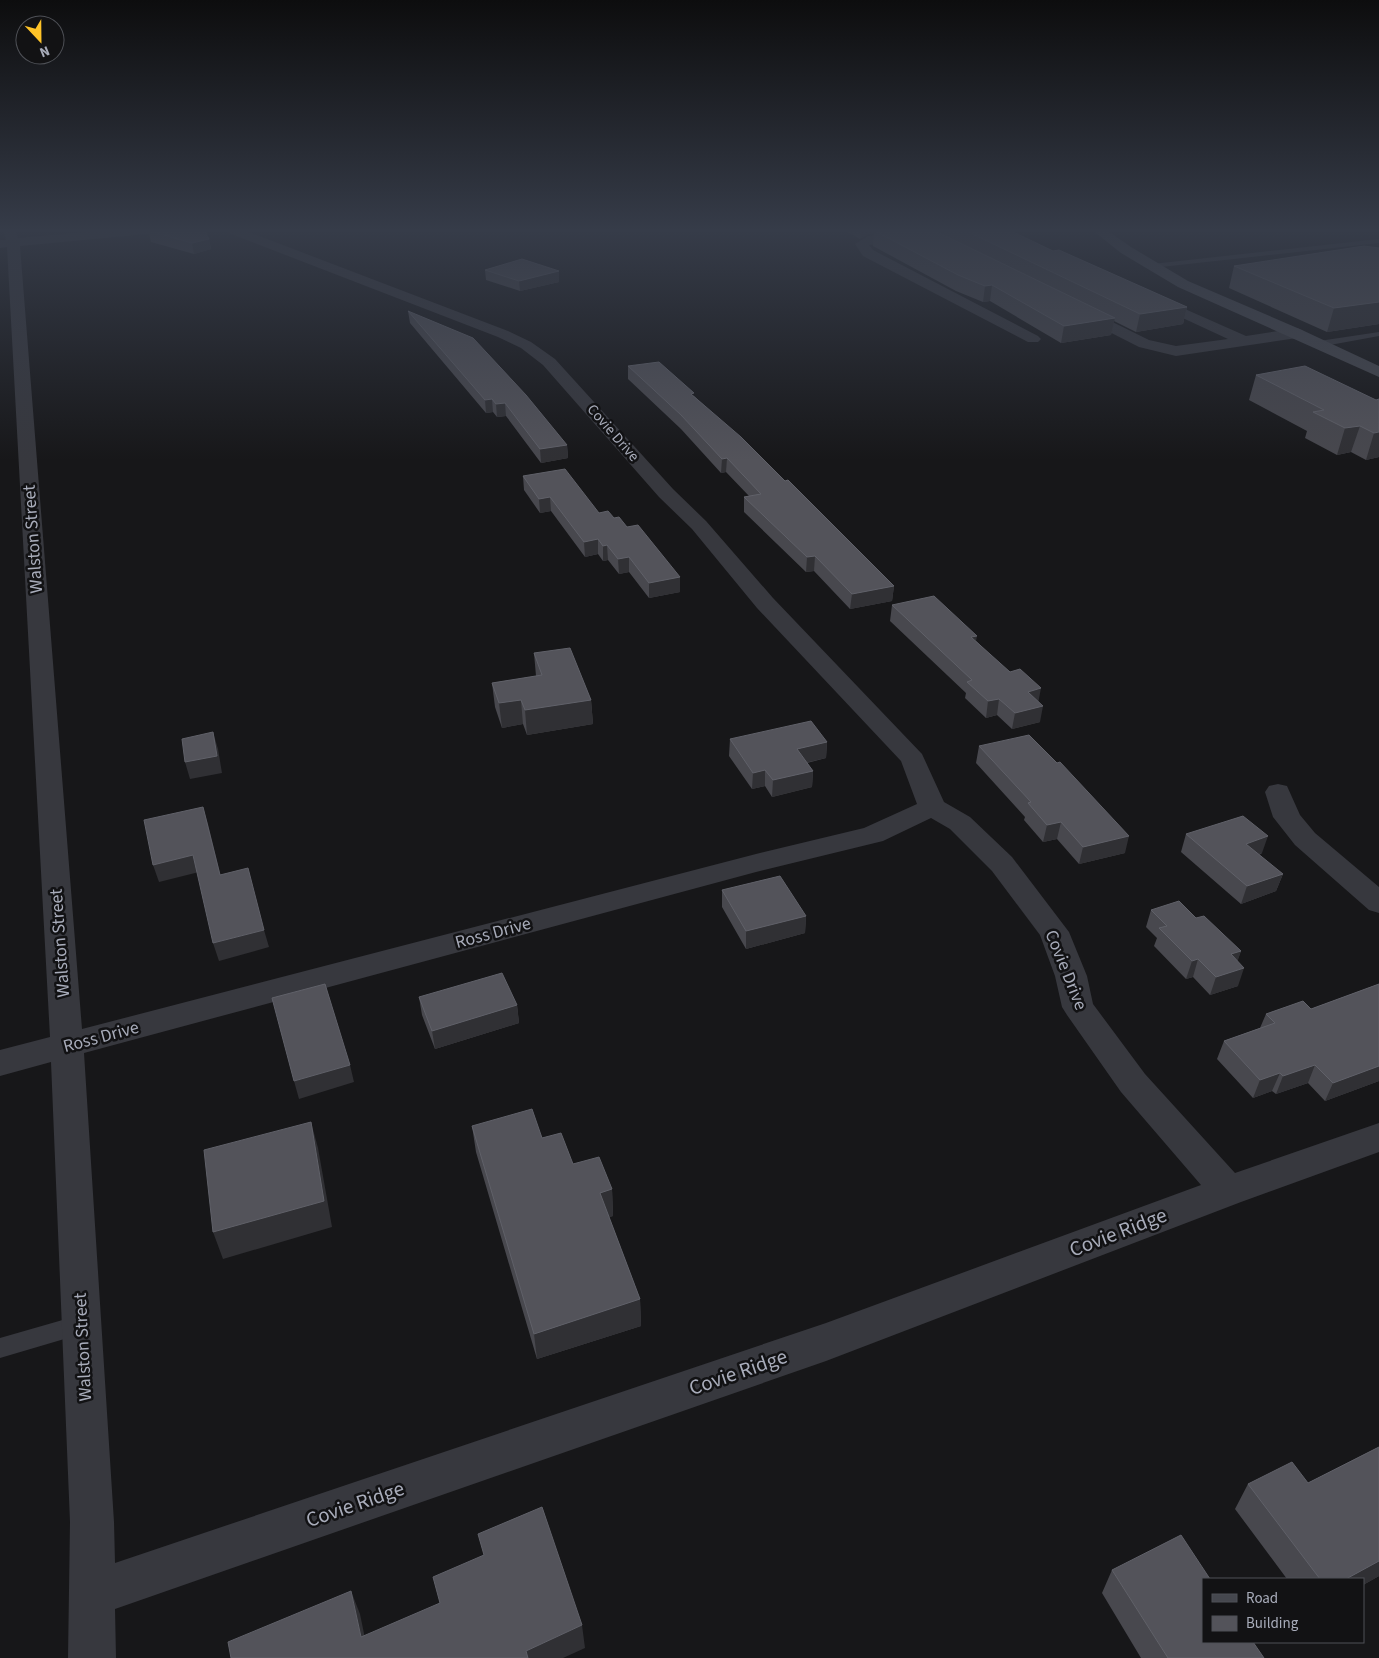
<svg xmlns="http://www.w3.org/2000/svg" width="1379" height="1658" font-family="'Source Sans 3',sans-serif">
  <rect width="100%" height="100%" fill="#171719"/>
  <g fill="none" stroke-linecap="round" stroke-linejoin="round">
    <path fill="#37383e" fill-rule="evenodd" d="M 1379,239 L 1379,243 L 1152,268 L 1148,266 L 1152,264 Z
      M 1379,332 L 1379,336 L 1319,347 L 1315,344 L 1319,341 Z
      M 80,1315 L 88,1318 L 91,1325 L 88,1332 L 0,1358 L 0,1338 Z"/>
    <path fill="#37383e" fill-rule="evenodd" d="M 3,229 L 15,229 L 18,238 L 120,229 L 164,229 L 158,233 L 20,246 L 82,1029 L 756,854 L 864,828 L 917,804 L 901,761 L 757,608 L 692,529 L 659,497 L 543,365 L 521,348 L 498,337 L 226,232 L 224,229 L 241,229 L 508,331 L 531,342 L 555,359 L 673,489 L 706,521 L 773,598 L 922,754 L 944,802 L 970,817 L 1012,857 L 1069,932 L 1087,976 L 1093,1004 L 1145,1074 L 1235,1173 L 1379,1123 L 1379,1152 L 1241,1202 L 826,1361 L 115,1609 L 116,1658 L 68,1658 L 70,1522 L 51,1062 L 0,1076 L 0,1050 L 50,1037 L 7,247 L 0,248 L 0,240 L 6,240 ZM 931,818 L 950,829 L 992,871 L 1040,935 L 1055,976 L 1062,1007 L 1067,1015 L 1121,1092 L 1201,1185 L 826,1323 L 115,1563 L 114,1522 L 84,1053 L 756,872 L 883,841 Z
      M 933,229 L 971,229 L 965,233 L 869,245 L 873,250 L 1038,336 L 1041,339 L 1038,342 L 1028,342 L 863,256 L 855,244 L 868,236 Z
      M 1151,294 L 1246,336 L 1297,328 L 1302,330 L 1305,333 L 1302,336 L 1297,338 L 1176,356 L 1139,347 L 1076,315 L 1074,312 L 1076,309 L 1086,309 L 1149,340 L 1176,346 L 1228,339 L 1146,301 L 1144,298 L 1146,295 Z
      M 1278,784 L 1287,786 L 1300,815 L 1315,833 L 1379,887 L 1379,913 L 1369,910 L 1295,845 L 1273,817 L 1265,792 L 1269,786 Z"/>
    <path fill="#45474e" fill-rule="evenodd" d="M 1091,229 L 1105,229 L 1131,247 L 1188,281 L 1302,330 L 1379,366 L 1379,377 L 1178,287 L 1121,253 Z"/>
  </g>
  <path fill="#48484e" d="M 148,229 L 209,239 L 211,249 L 194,254 L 151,242 Z
    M 843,229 L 931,229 L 945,235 L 946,229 L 1007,229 L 1053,251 L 1187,307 L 1183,324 L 1136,332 L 1114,321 L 1111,335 L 1061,343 L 990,301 L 983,302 L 956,291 L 873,246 L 874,233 L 868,234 L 860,239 Z
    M 1192,229 L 1216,229 L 1198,231 Z
    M 1379,248 L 1379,324 L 1327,332 L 1229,288 L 1234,266 Z
    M 485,270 L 559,271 L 559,282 L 520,291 L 486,280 Z
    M 408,311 L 567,445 L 568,458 L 541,463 L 506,416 L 497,417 L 493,412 L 486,413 L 410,323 Z
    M 628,366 L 694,396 L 785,481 L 894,586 L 892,601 L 850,609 L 814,571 L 806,572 L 744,512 L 744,497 L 749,496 L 726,472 L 721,473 L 681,429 L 628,379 Z
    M 1256,375 L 1376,400 L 1379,457 L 1366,460 L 1351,452 L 1337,455 L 1305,438 L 1307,431 L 1249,400 Z
    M 523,476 L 599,513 L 614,518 L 627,527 L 680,577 L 680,592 L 649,598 L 629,572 L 619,574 L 608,560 L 603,561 L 598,554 L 585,557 L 551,511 L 540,513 L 524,490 Z
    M 892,605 L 976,641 L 1038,701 L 1040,722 L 1012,729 L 997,715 L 986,718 L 965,698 L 966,693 L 890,621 Z
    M 534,653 L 591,700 L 593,724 L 527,735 L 523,724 L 502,728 L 495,707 L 492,683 L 536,676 Z
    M 730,739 L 827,742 L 826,758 L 807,763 L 813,771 L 812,787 L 772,797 L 765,786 L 752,789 L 729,756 Z
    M 979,746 L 1125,853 L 1079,864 L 1057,839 L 1043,842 L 1024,820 L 1025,817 L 976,763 Z
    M 1186,834 L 1262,853 L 1259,855 L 1283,874 L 1276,891 L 1241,904 L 1181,852 Z
    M 722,890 L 806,916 L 805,933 L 746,949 L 722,907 Z
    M 1151,910 L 1196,918 L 1241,951 L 1237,961 L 1238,986 L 1210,995 L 1193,977 L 1186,979 L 1154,946 L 1157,938 L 1146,927 Z
    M 1379,984 L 1379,1081 L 1325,1101 L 1308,1083 L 1276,1094 L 1272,1091 L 1253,1098 L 1217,1059 L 1224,1041 L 1260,1028 L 1266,1014 L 1311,1009 Z
    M 419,997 L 517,1005 L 519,1023 L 435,1049 L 422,1015 Z
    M 472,1126 L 542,1138 L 573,1164 L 612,1189 L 613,1216 L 609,1217 L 640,1299 L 641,1326 L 537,1359 L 476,1152 Z
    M 1379,1447 L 1379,1576 L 1363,1585 L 1363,1579 L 1287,1579 L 1235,1509 L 1248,1484 L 1308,1483 Z
    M 1112,1570 L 1264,1658 L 1141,1658 L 1102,1593 Z"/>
  <path fill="#303034" d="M 861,229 L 909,229 L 875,231 L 874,233 L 868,234 L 860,239 Z
    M 1199,229 L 1216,229 L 1198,231 Z
    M 209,239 L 211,249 L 194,254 L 192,243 Z
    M 559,271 L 559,282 L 520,291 L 519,281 Z
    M 992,285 L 990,301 L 983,302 L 985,286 Z
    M 1379,302 L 1379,324 L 1327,332 L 1334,308 Z
    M 1187,307 L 1183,324 L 1136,332 L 1140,314 Z
    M 1115,318 L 1111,335 L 1061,343 L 1064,326 Z
    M 492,399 L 493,412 L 486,413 L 485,400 Z
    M 505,403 L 506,416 L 497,417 L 496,404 Z
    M 1360,426 L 1351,452 L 1337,455 L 1345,428 Z
    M 1379,432 L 1379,457 L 1366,460 L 1374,433 Z
    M 567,445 L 568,458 L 541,463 L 540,449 Z
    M 727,458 L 726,472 L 721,473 L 722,459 Z
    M 550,497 L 551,511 L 540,513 L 539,499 Z
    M 598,539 L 598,554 L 585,557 L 584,542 Z
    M 607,545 L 608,560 L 603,561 L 603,546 Z
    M 815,556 L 814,571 L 806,572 L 807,557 Z
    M 629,557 L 629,572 L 619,574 L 618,559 Z
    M 680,577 L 680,592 L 649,598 L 649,583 Z
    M 894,586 L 892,601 L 850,609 L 852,594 Z
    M 977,636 L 974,651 L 971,637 Z
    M 1041,688 L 1038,704 L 1028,692 Z
    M 999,699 L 997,715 L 986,718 L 988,701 Z
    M 521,700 L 523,724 L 502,728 L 499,703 Z
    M 591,700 L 593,724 L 527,735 L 525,710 Z
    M 1043,706 L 1040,722 L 1012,729 L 1015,713 Z
    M 213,732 L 218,749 L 222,773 L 190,779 L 185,762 Z
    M 827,742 L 826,758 L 796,765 L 797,749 Z
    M 765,770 L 765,786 L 752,789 L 753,773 Z
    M 813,771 L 812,787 L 772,797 L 773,780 Z
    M 203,807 L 208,824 L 225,893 L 220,875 Z
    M 1061,822 L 1057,839 L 1043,842 L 1047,825 Z
    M 1129,836 L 1125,853 L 1079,864 L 1083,847 Z
    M 1268,836 L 1262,853 L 1240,861 L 1246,844 Z
    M 193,855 L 199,872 L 159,882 L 153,865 Z
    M 1283,874 L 1276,891 L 1241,904 L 1247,886 Z
    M 806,916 L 805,933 L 746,949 L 746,931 Z
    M 264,930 L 269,947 L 219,961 L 213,943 Z
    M 1241,951 L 1235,969 L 1231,954 Z
    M 1198,959 L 1193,977 L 1186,979 L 1192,961 Z
    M 1244,968 L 1238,986 L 1210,995 L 1216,977 Z
    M 517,1005 L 519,1023 L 435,1049 L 432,1031 Z
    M 350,1065 L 354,1082 L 299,1099 L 294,1081 Z
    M 1315,1065 L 1308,1083 L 1276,1094 L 1283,1076 Z
    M 1379,1066 L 1379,1081 L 1325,1101 L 1333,1083 Z
    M 1280,1073 L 1272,1091 L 1253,1098 L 1260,1080 Z
    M 311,1122 L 318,1148 L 332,1227 L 223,1259 L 213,1232 Z
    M 612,1189 L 613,1216 L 602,1219 L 600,1193 Z
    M 640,1299 L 641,1326 L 537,1359 L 534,1334 Z
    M 1379,1561 L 1379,1576 L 1363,1585 L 1363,1579 L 1346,1579 Z
    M 351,1591 L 360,1614 L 369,1658 L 361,1637 Z
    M 582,1625 L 585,1648 L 563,1658 L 528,1658 L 526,1651 Z"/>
  <path fill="#53535a" stroke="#606169" d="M 148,229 L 204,229 L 209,239 L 192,243 L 149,231 Z
    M 893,229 L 931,229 L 1115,318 L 1064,326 L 992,285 L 985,286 L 958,275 L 875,231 Z
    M 962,229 L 1007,229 L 1053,251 L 1059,250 L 1187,307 L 1140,314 Z
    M 1364,246 L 1379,248 L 1379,302 L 1334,308 L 1234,266 Z
    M 522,259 L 559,271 L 519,281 L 485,270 Z
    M 408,311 L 473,338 L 526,395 L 567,445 L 540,449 L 505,403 L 496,404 L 492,399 L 485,400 Z
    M 659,362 L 694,393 L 691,394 L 741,437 L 785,481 L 788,480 L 894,586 L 852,594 L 815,556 L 807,557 L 744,497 L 761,494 L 727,458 L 722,459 L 681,415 L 628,366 Z
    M 1305,366 L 1376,400 L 1379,399 L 1379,432 L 1374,433 L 1360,426 L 1345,428 L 1313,412 L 1324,410 L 1256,375 Z
    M 565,469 L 599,513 L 608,511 L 614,518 L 619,517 L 627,527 L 638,525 L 680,577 L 649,583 L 629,557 L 618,559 L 607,545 L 603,546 L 598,539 L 584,542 L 550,497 L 539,499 L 523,476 Z
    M 934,596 L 977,636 L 971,637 L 1010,672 L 1020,669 L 1041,688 L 1028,692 L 1043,706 L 1015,713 L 999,699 L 988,701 L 967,682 L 972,680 L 892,605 Z
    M 570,648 L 591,700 L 525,710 L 521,700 L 499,703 L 492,683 L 542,675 L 534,653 Z
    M 811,721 L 827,742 L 797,749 L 813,771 L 773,780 L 765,770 L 753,773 L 730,739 Z
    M 213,732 L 217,756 L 185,762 L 182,739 Z
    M 1029,735 L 1057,763 L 1060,762 L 1129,836 L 1083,847 L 1061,822 L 1047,825 L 1028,803 L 1031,802 L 979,746 Z
    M 203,807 L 220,875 L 248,868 L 264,930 L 213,943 L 193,855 L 153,865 L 144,820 Z
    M 1243,816 L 1268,836 L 1246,844 L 1283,874 L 1247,886 L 1186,834 Z
    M 780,876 L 806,916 L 746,931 L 722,890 Z
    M 1179,901 L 1196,918 L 1204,916 L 1241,951 L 1231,954 L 1244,968 L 1216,977 L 1198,959 L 1192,961 L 1159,928 L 1167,926 L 1151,910 Z
    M 502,973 L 517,1005 L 432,1031 L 419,997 Z
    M 325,984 L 350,1065 L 294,1081 L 272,998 Z
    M 1379,984 L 1379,1066 L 1333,1083 L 1315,1065 L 1283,1076 L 1280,1073 L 1260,1080 L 1224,1041 L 1275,1023 L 1266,1014 L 1303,1001 L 1311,1009 Z
    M 532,1109 L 542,1138 L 561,1133 L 573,1164 L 599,1157 L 612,1189 L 600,1193 L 640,1299 L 534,1334 L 472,1126 Z
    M 311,1122 L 324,1201 L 213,1232 L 204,1150 Z
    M 1379,1447 L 1379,1561 L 1346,1579 L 1320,1579 L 1248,1484 L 1292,1462 L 1308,1483 Z
    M 542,1507 L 582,1625 L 526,1651 L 528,1658 L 231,1658 L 228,1642 L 351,1591 L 361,1637 L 440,1603 L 433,1577 L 484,1555 L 478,1534 Z
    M 1181,1535 L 1210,1579 L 1203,1579 L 1203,1642 L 1253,1642 L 1264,1658 L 1168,1658 L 1112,1570 Z"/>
  <linearGradient id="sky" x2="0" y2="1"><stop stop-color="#0d0d0e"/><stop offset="0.5" stop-color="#363c49"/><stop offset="1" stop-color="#363c49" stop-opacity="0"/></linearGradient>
  <rect width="1379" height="461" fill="url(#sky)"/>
  <g text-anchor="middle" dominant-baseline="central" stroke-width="5" stroke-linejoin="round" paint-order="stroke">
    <g font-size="15" fill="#a8acba" stroke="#121214">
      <text transform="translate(613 433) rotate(49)">Covie Drive</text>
    </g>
    <g font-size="18" fill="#a8acba" stroke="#121214">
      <text transform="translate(33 539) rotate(-94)">Walston Street</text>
      <text transform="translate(493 933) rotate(-15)">Ross Drive</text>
      <text transform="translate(60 943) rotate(-94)">Walston Street</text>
      <text transform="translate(1066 970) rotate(68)">Covie Drive</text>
      <text transform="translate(101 1037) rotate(-15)">Ross Drive</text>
      <text transform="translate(83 1347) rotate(-93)">Walston Street</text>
    </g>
    <g font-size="21" fill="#a8acba" stroke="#121214">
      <text transform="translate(1118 1232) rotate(-21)">Covie Ridge</text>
      <text transform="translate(738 1372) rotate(-19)">Covie Ridge</text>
      <text transform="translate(355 1504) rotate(-19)">Covie Ridge</text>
    </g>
  </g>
  <rect x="1202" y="1578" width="162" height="65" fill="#121214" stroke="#4e5056"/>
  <rect x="1212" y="1594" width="25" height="8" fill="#45474e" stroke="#4e5056"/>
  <text x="1246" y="1603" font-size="15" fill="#a8acba">Road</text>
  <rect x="1212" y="1616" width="25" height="15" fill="#53535a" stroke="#4e5056"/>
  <text x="1246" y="1628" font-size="15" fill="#a8acba">Building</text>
  <g transform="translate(40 40) rotate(158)"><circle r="24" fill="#121214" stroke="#4e5056"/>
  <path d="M0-4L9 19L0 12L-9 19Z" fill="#ffc328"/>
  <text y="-8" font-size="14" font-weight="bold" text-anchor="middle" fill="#a8acba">N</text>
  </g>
</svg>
